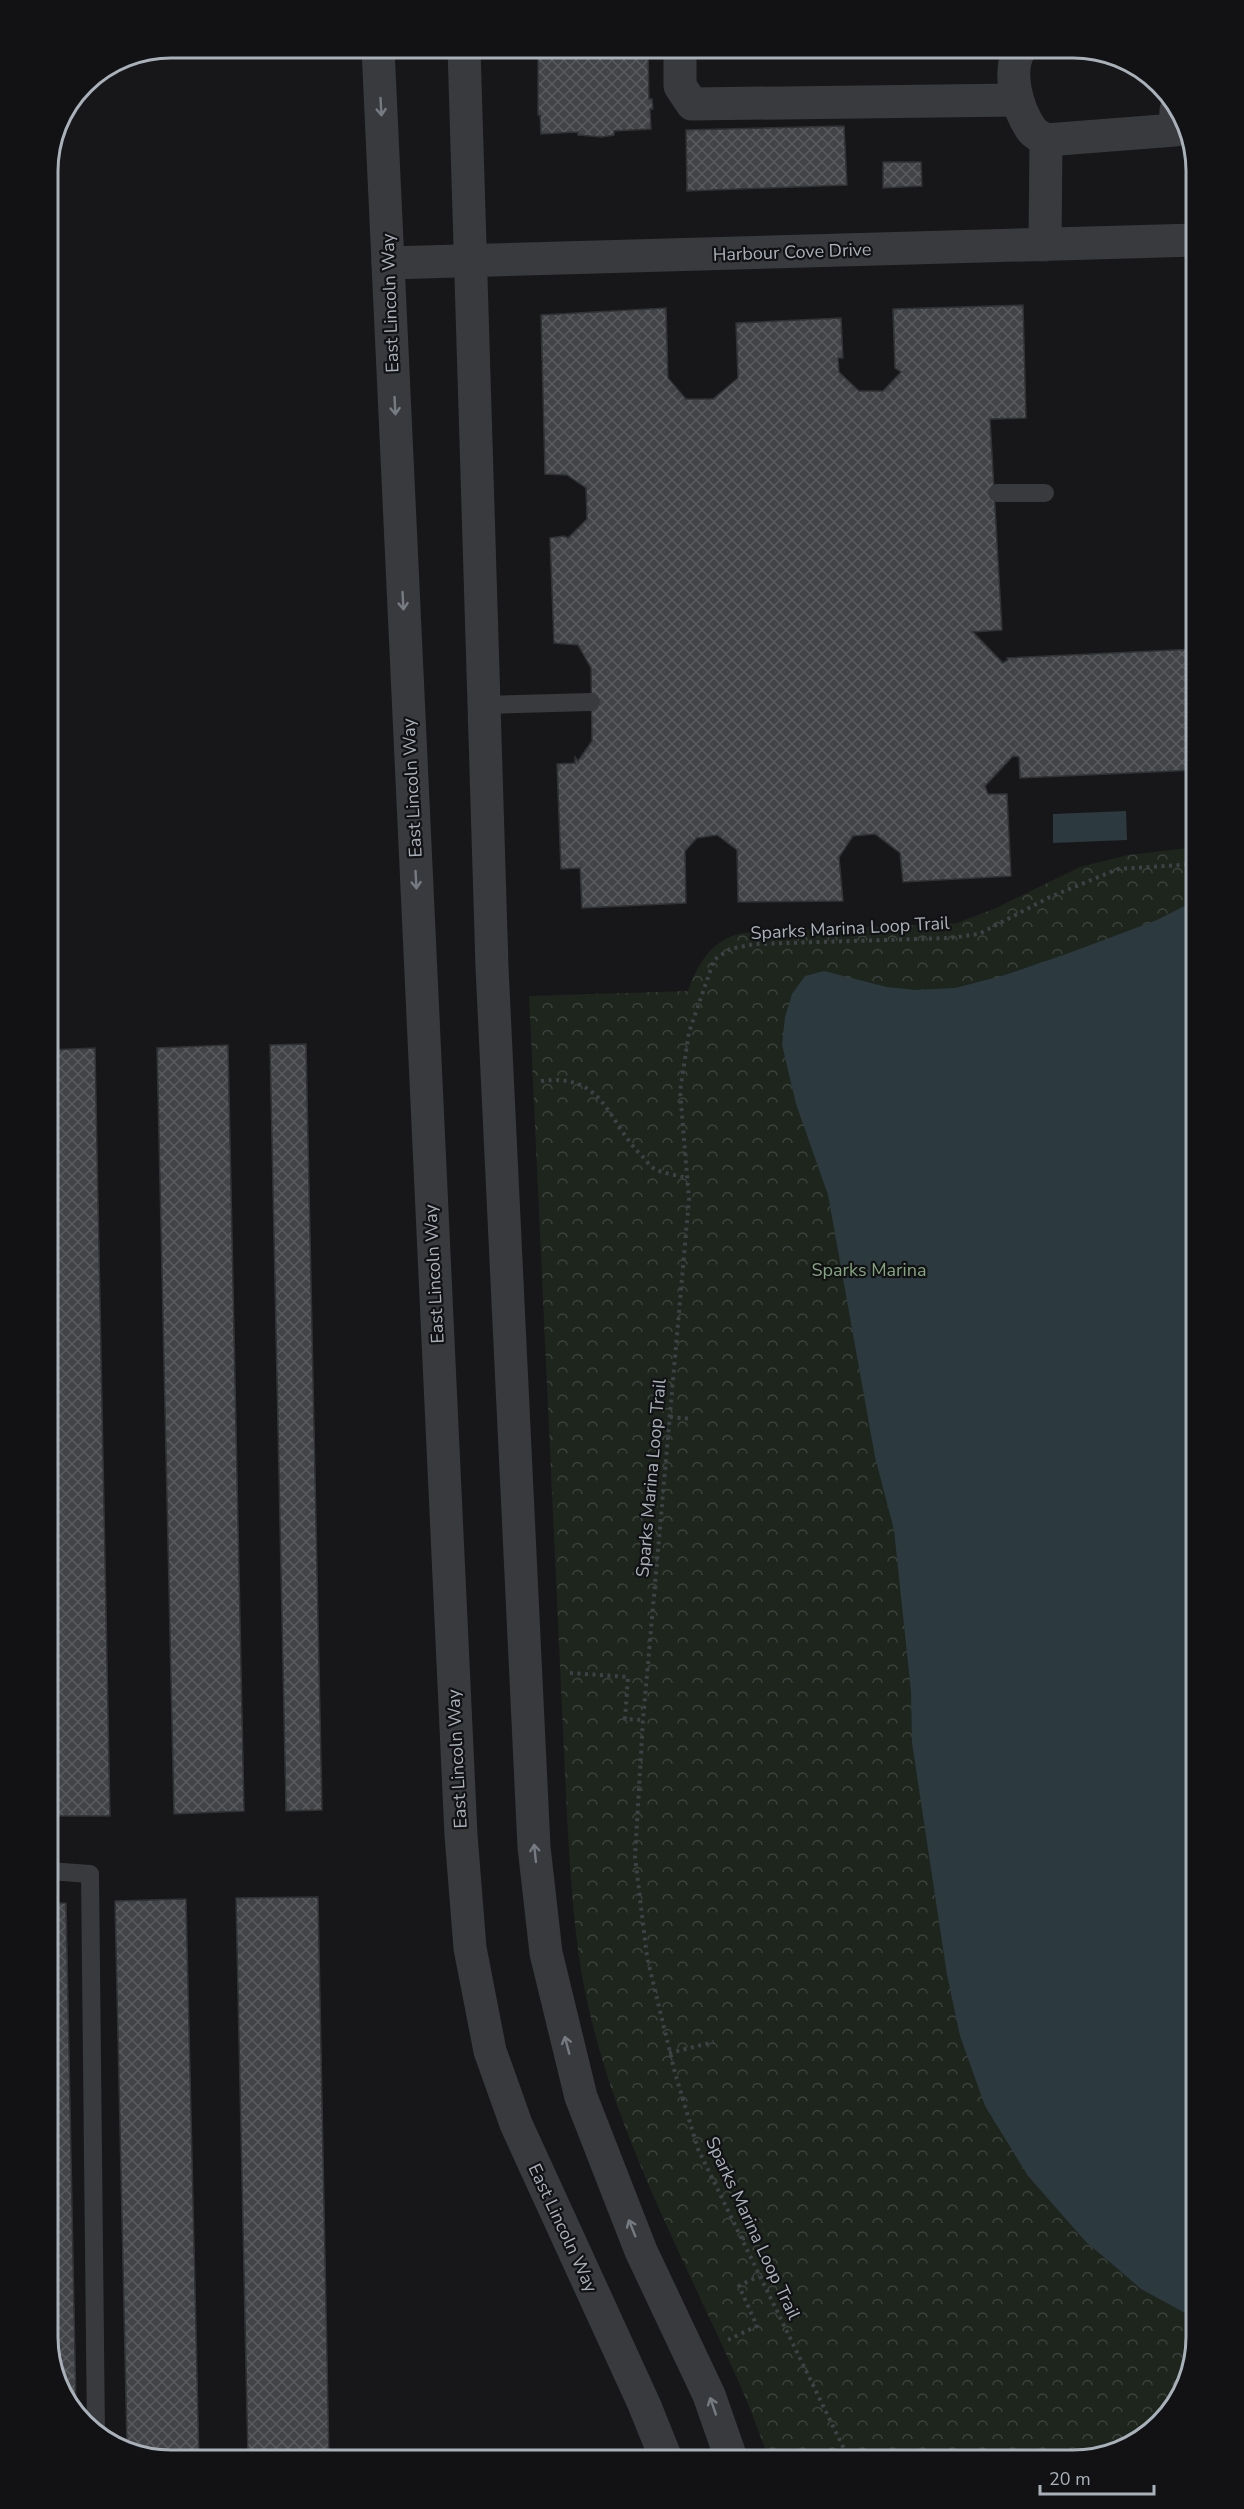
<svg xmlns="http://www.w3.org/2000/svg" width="1244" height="2509" font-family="'Nunito Sans',sans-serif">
  <defs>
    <pattern id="park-crowns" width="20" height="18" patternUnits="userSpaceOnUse" patternTransform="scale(1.5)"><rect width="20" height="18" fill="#1d251d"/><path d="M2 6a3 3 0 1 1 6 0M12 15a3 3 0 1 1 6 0" fill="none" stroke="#3b423c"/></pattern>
    <pattern id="building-cross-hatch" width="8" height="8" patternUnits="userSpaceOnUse" patternTransform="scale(1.5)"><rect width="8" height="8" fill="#414346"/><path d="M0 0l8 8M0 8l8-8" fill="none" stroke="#5a5c5f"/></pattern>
  </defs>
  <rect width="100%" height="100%" fill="#171719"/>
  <path fill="url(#park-crowns)" d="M 1196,847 L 1196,2338 L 1175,2407 L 1120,2452 L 1073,2461 L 770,2461 C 760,2436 751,2409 740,2385 C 686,2262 621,2145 590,2014 C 573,1943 570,1869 566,1796 L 529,996 L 688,991 C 698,963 712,939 743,933 L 957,923 L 996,908 L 1080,867 L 1128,855 Z"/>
  <path fill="#2c393e" d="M 1126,811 L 1127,840 L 1053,843 L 1053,814 Z
    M 1196,900 L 1196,2319 L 1141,2289 L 1112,2264 L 1086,2242 L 1028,2176 L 985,2106 L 960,2036 L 947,1975 L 912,1743 L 911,1692 L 894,1530 L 875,1457 L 828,1195 L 796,1104 L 782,1045 L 785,1017 L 792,994 L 805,976 L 824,971 L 887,987 L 916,990 L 955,988 L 1005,975 L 1069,953 L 1157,920 Z"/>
  <path fill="url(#building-cross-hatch)" stroke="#313235" stroke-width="1.5" d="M 538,48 L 648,48 L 649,99 L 652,99 L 653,109 L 650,109 L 651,129 L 614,131 L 614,135 L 602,137 L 578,135 L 578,132 L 541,134 L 540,115 L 538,115 Z
    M 844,126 L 847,185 L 687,191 L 686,130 Z
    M 883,162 L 921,162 L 922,186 L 883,188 Z
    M 1023,305 L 1026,418 L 990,419 L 1002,630 L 973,632 L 1003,663 L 1008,660 L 1007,658 L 1196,649 L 1196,770 L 1020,778 L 1019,757 L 1013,756 L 985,786 L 988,794 L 1007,794 L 1011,876 L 903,882 L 900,853 L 875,834 L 853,836 L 839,857 L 843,901 L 738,902 L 737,850 L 717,835 L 697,838 L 685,851 L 686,903 L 582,908 L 580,868 L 561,869 L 557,764 L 575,763 L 575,757 L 578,761 L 592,741 L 591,668 L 578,645 L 554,643 L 550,538 L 564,536 L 568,538 L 587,519 L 586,488 L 567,475 L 545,474 L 541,315 L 666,308 L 668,378 L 686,399 L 713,399 L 738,378 L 736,323 L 841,318 L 843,358 L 838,358 L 839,372 L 859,391 L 883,391 L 901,372 L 895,368 L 893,309 Z
    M 306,1044 L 322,1810 L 286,1811 L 270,1045 Z
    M 228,1045 L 244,1811 L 174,1814 L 157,1048 Z
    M 95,1048 L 110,1816 L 48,1816 L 48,1050 Z
    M 318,1897 L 329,2461 L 248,2461 L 236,1898 Z
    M 186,1899 L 199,2461 L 163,2461 L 127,2447 L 115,1901 Z
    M 48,1903 L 66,1903 L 76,2409 L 57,2385 L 48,2338 Z"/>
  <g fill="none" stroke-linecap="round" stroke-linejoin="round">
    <path stroke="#3e4145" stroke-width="4" stroke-dasharray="3 4.5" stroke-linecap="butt" d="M 541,1081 C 605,1073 606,1120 642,1156 C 646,1160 650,1167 655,1169 C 664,1174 677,1175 687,1178
      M 670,1417 L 692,1419
      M 570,1673 L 628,1677 L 625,1719 L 643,1720
      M 669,2053 L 714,2042
      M 742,2239 L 763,2230
      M 728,2340 L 757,2326 L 739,2286 L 759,2276
      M 850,2461 L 698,2149 L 675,2073 L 647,1957 L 635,1857 L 643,1720 L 689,1199 L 680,1091 L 689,1032 L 714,960 L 730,949 L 755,944 L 950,938 L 979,934 L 1050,897 L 1118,869 L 1196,864"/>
    <path stroke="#383a3e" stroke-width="18" d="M 997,493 L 1045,493
      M 485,705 L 591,702
      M 48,1871 L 90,1874 L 96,2435"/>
    <path stroke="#383a3e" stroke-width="33" d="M 680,48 L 680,86 L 692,104 L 1017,100
      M 1021,48 C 1006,70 1017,108 1031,129 C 1034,134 1041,137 1046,140 L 1175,130 L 1176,110
      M 1045,245 L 1046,140
      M 388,263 L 1196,240"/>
    <path stroke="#383a3e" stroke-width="33" d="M 378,48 L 461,1835 L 470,1948 L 490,2051 L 516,2124 L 644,2404 L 667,2461
      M 464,48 L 492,967 L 534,1847 L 546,1953 L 581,2097 L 641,2251 L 709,2395 L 732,2461"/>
  </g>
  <defs><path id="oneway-shaft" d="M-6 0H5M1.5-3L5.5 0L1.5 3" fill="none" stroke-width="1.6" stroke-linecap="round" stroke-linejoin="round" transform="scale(1.5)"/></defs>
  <g stroke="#767b82">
    <use href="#oneway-shaft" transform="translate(381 107) rotate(87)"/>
    <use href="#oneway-shaft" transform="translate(395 406) rotate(87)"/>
    <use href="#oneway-shaft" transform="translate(403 601) rotate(87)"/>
    <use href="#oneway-shaft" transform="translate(416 880) rotate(87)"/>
    <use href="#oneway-shaft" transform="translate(535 1853) rotate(-96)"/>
    <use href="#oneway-shaft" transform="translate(567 2045) rotate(-105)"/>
    <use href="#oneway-shaft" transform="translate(632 2228) rotate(-112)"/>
    <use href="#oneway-shaft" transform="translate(713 2406) rotate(-109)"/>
  </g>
  <g text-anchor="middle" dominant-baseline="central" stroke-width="4.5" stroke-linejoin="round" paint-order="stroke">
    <g font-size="18" fill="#a9b1ba" stroke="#121214">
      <text transform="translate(792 252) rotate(-2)">Harbour Cove Drive</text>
      <text transform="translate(390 303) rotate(-92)">East Lincoln Way</text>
      <text transform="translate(412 788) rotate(-93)">East Lincoln Way</text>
      <text transform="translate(850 928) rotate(-3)">Sparks Marina Loop Trail</text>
      <text transform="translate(434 1274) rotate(-93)">East Lincoln Way</text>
      <text transform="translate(651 1478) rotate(-85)">Sparks Marina Loop Trail</text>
      <text transform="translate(457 1759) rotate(-93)">East Lincoln Way</text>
      <text transform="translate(563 2228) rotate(65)">East Lincoln Way</text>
      <text transform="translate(753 2228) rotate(65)">Sparks Marina Loop Trail</text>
    </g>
    <g font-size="18" fill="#83a57f" stroke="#121214">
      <text x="869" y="1270">Sparks Marina</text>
    </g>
  </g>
  <path d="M0 0H1244V2509H0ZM171 58H1073A113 113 0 0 1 1186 171V2337A113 113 0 0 1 1073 2450H171A113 113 0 0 1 58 2337V171A113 113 0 0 1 171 58Z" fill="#121214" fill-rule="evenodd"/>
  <path fill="none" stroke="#a9b1ba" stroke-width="3" d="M171 58H1073A113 113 0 0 1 1186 171V2337A113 113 0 0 1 1073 2450H171A113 113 0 0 1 58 2337V171A113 113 0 0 1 171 58Z"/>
  <path d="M1040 2485v9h114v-9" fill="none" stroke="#a9b1ba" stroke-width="3"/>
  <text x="1049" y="2485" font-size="18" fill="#a9b1ba" stroke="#121214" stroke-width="4.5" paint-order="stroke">20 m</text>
</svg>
